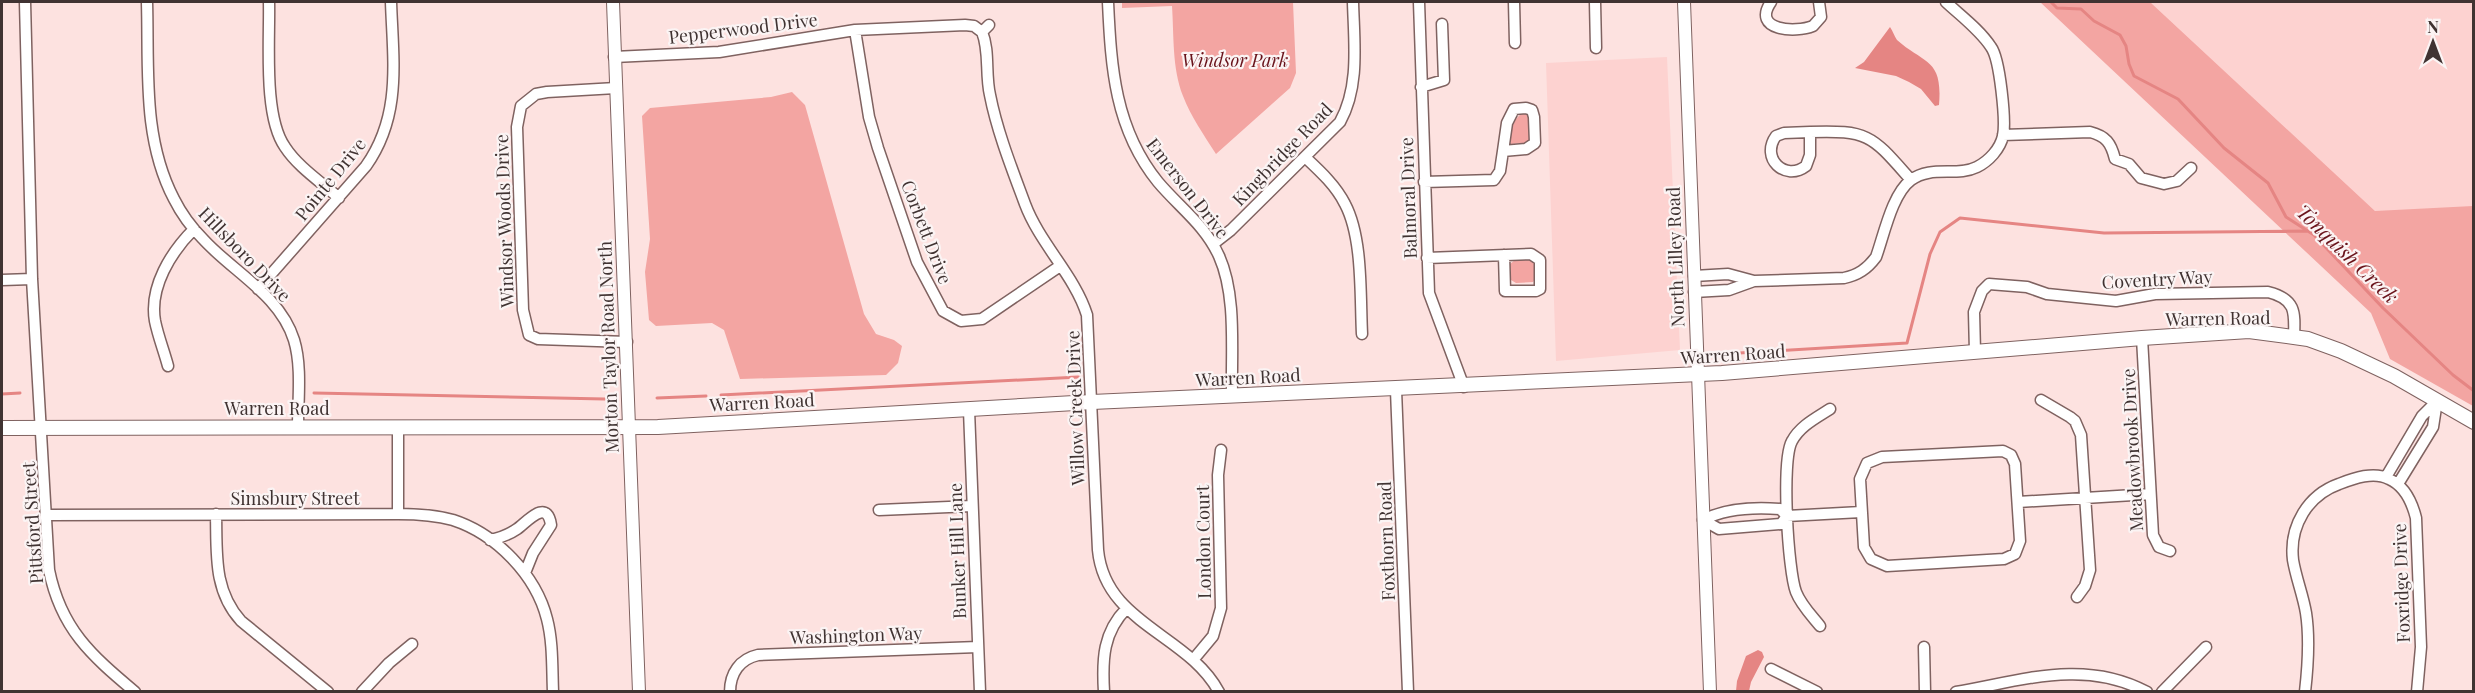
<svg xmlns="http://www.w3.org/2000/svg" width="2475" height="693" font-family="'Playfair Display',serif">
  <rect width="100%" height="100%" fill="#fde2e0"/>
  <path fill="#fdd2d0" d="M 2150,2 L 2473,2 L 2473,302 L 2375,211 Z
    M 1667,57 L 1680,350 L 1556,361 L 1546,63 Z"/>
  <path fill="#f3a5a2" d="M 1122,2 L 1293,2 L 1296,73 L 1290,88 L 1216,154 C 1204,135 1191,117 1183,96 C 1172,68 1174,36 1172,6 L 1122,8 Z
    M 2040,2 L 2150,2 L 2375,211 L 2473,206 L 2473,406 L 2390,359 L 2371,313 Z
    M 792,92 L 805,105 L 864,314 L 876,334 L 894,340 L 902,346 L 898,363 L 886,375 L 740,379 L 724,330 L 712,323 L 656,326 L 649,320 L 645,272 L 650,239 L 642,116 L 650,108 L 771,97 Z
    M 1525,113 L 1531,118 L 1532,135 L 1528,143 L 1511,144 L 1509,139 C 1512,129 1514,115 1525,113 Z
    M 1515,260 L 1530,260 L 1534,263 L 1535,279 L 1533,282 L 1516,283 L 1511,280 L 1510,264 Z"/>
  <path fill="#e58583" d="M 1890,27 C 1893,31 1894,36 1897,40 C 1924,64 1943,58 1939,105 L 1935,106 L 1921,89 L 1909,82 L 1896,76 L 1855,68 L 1864,62 Z
    M 1758,650 L 1762,652 L 1764,657 L 1751,682 L 1749,691 L 1736,691 L 1737,681 L 1746,656 Z"/>
  <g fill="none" stroke-linecap="round" stroke-linejoin="round">
    <path stroke="#e58583" stroke-width="3" d="M 2051,2 L 2057,8 L 2081,9 L 2094,21 L 2120,35 L 2126,46 L 2129,64 L 2134,76 L 2178,99 L 2224,148 L 2268,183 L 2286,217 L 2314,235 L 2383,308 L 2453,375 L 2474,391
      M 1723,354 L 1907,343 L 1930,254 L 1940,232 L 1960,218 L 2104,233 L 2309,231
      M 314,393 L 605,399
      M 2,394 L 20,393
      M 721,395 L 1079,377
      M 657,398 L 706,396
      M 610,399 L 614,399"/>
    <defs>
      <path id="minor" d="M 25,2 L 32,279 L 49,570 C 61,629 91,655 135,692
        M 147,2 C 149,68 142,138 174,199 C 181,213 191,227 203,239 C 233,272 280,295 294,340 C 302,366 298,399 298,426
        M 269,2 C 270,40 263,116 285,147 C 298,167 321,182 339,198
        M 1108,2 C 1111,68 1115,129 1158,182 C 1179,207 1205,225 1219,256 C 1237,296 1231,352 1232,396
        M 1419,2 L 1429,293 L 1464,387
        M 1514,2 L 1515,43
        M 1595,2 L 1596,48
        M 1771,2 C 1751,31 1796,33 1813,26 L 1821,17 L 1819,2
        M 989,25 L 982,32 C 990,51 985,74 990,95 C 997,131 1012,169 1025,204 C 1040,244 1075,276 1087,315 L 1098,550 C 1105,624 1188,634 1219,692
        M 855,30 L 869,117 L 878,148 L 917,262 L 943,311 L 961,321 L 982,319 L 1060,266
        M 614,57 L 719,52 L 855,30 L 965,25 L 974,26 L 982,32
        M 1421,87 L 1444,80 L 1442,24
        M 616,88 L 547,92 L 536,94 L 521,106 L 517,127 L 523,310 L 529,335 L 538,339 L 627,342
        M 1526,108 L 1532,110 L 1534,117 L 1535,143 L 1526,149 L 1503,151 L 1507,123 L 1514,109 Z
        M 1810,132 L 1810,155 L 1806,166 C 1785,182 1760,158 1776,136 L 1784,133 Z
        M 1810,132 C 1870,130 1872,136 1911,180
        M 2003,135 L 2090,132 C 2106,136 2111,143 2115,159 L 2129,164 L 2141,178 L 2164,184 L 2177,181 L 2191,168
        M 1306,158 C 1321,172 1336,186 1345,204 C 1363,238 1360,295 1362,334
        M 1424,182 L 1494,180 L 1500,171 L 1503,151
        M 1213,244 L 1231,230 L 1340,122 C 1360,86 1354,42 1353,2
        M 1427,258 L 1531,254 L 1540,260 L 1540,289 L 1536,291 L 1505,291 L 1504,255
        M 1694,276 L 1728,274 L 1754,281 L 1844,278 C 1858,275 1867,269 1876,257 C 1884,235 1892,194 1911,180 C 1931,165 1957,177 1977,167 C 1989,161 2000,149 2003,136 C 2006,121 2000,59 1991,47 C 1980,30 1961,16 1946,2
        M 2,280 L 32,279
        M 258,289 L 366,166 C 402,115 393,61 391,2
        M 1694,292 L 1729,290 L 1754,281
        M 2142,338 L 2153,535 L 2159,547 L 2170,551
        M 1975,352 L 1974,312 L 1982,291 L 1989,284 L 2027,287 L 2047,294 L 2116,301 L 2155,294 L 2268,292 C 2296,299 2295,312 2294,337
        M 168,366 C 164,351 158,336 155,321 C 149,287 171,252 194,229
        M 1396,390 L 1408,692
        M 2041,400 L 2070,417 L 2075,421 L 2081,435 L 2090,570 L 2085,586 L 2077,597
        M 969,410 L 980,692
        M 398,427 L 398,514
        M 2003,451 L 2011,455 L 2015,464 L 2020,541 L 2015,554 L 2004,559 L 1887,566 L 1871,559 L 1864,547 L 1860,479 L 1867,463 L 1882,457 Z
        M 2386,477 L 2422,416 L 2437,401
        M 2398,484 L 2433,427 L 2437,401
        M 2018,502 L 2150,494
        M 879,510 L 972,506
        M 216,514 C 217,553 213,590 241,621 L 328,692
        M 46,515 L 398,514 C 417,514 435,515 453,520 C 496,534 536,575 547,619 C 553,642 552,667 553,692
        M 1703,520 L 1719,529 L 1781,524 L 1787,516 L 1861,512
        M 1703,520 C 1726,508 1754,507 1780,509 L 1787,516
        M 490,540 C 500,538 508,535 517,529 C 526,523 547,497 551,525 L 533,553 L 525,573
        M 1820,626 C 1812,616 1801,605 1796,592 C 1788,571 1781,460 1792,441 C 1800,426 1816,418 1830,409
        M 1924,647 L 1925,692
        M 1193,660 L 1213,636 L 1221,608 L 1218,475 L 1221,450
        M 1771,669 L 1817,692
        M 362,692 L 389,663 L 412,644
        M 730,692 C 730,673 740,659 758,655 L 978,647
        M 1104,692 C 1102,659 1103,632 1127,608
        M 1956,692 C 2021,681 2084,658 2147,692
        M 2162,692 L 2206,647
        M 2305,692 C 2308,666 2310,639 2306,613 C 2303,595 2296,578 2293,560 C 2289,526 2308,495 2339,484 C 2354,478 2374,471 2389,479 C 2405,486 2412,502 2416,518 L 2421,647 L 2417,692"/>
      <path id="tertiary" d="M 613,2 L 639,692
        M 1684,2 L 1710,692"/>
      <path id="secondary" d="M 2,428 L 658,427 L 1092,402 L 1722,373 L 2142,338 L 2249,331 L 2308,339 L 2341,351 L 2394,376 L 2474,422"/>
    </defs>
    <use href="#minor" stroke="#7f6260" stroke-width="13"/>
    <use href="#tertiary" stroke="#7f6260" stroke-width="14"/>
    <use href="#secondary" stroke="#7f6260" stroke-width="16"/>
    <use href="#minor" stroke="#fff" stroke-width="10"/>
    <use href="#tertiary" stroke="#fff" stroke-width="12"/>
    <use href="#secondary" stroke="#fff" stroke-width="14"/>
  </g>
  <g text-anchor="middle" dominant-baseline="central" stroke-width="4.5" stroke-linejoin="round" paint-order="stroke">
    <g font-size="18" fill="#403332" stroke="#fbf4f4">
      <text transform="translate(743 28) rotate(-7)">Pepperwood Drive</text>
      <text transform="translate(1282 154) rotate(-46)">Kingbridge Road</text>
      <text transform="translate(330 179) rotate(-51)">Pointe Drive</text>
      <text transform="translate(1188 188) rotate(52)">Emerson Drive</text>
      <text transform="translate(1408 198) rotate(-92)">Balmoral Drive</text>
      <text transform="translate(504 221) rotate(-92)">Windsor Woods Drive</text>
      <text transform="translate(927 232) rotate(69)">Corbett Drive</text>
      <text transform="translate(245 254) rotate(46)">Hillsboro Drive</text>
      <text transform="translate(1675 257) rotate(-92)">North Lilley Road</text>
      <text transform="translate(2157 279) rotate(-3)">Coventry Way</text>
      <text transform="translate(2218 318) rotate(-1)">Warren Road</text>
      <text transform="translate(608 347) rotate(-92)">Morton Taylor Road North</text>
      <text transform="translate(1733 354) rotate(-4)">Warren Road</text>
      <text transform="translate(1248 377) rotate(-3)">Warren Road</text>
      <text transform="translate(762 402) rotate(-3)">Warren Road</text>
      <text x="277" y="408">Warren Road</text>
      <text transform="translate(1075 408) rotate(-92)">Willow Creek Drive</text>
      <text transform="translate(2132 450) rotate(-93)">Meadowbrook Drive</text>
      <text x="295" y="498">Simsbury Street</text>
      <text transform="translate(32 523) rotate(-94)">Pittsford Street</text>
      <text transform="translate(1386 541) rotate(-92)">Foxthorn Road</text>
      <text transform="translate(1203 542) rotate(-91)">London Court</text>
      <text transform="translate(957 551) rotate(-92)">Bunker Hill Lane</text>
      <text transform="translate(2401 583) rotate(-92)">Foxridge Drive</text>
      <text transform="translate(856 635) rotate(-2)">Washington Way</text>
    </g>
    <g font-size="18" font-style="italic" fill="#69131b" stroke="#fbf4f4">
      <text x="1235" y="60">Windsor Park</text>
    </g>
    <g font-size="20" font-style="italic" fill="#6a141b" stroke="#fbf4f4">
      <text transform="translate(2348 253) rotate(44)">Tonquish Creek</text>
    </g>
  </g>
  <rect width="2475" height="693" fill="none" stroke="#403332" stroke-width="6"/>
  <g transform="translate(2433 42)" stroke="#fbf4f4" stroke-width="4.5" paint-order="stroke">
  <path d="M0-4.5L10 22L0 15L-10 22Z" fill="#403332"/>
  <text y="-9" font-size="16" font-weight="bold" text-anchor="middle" fill="#403332">N</text>
  </g>
</svg>
